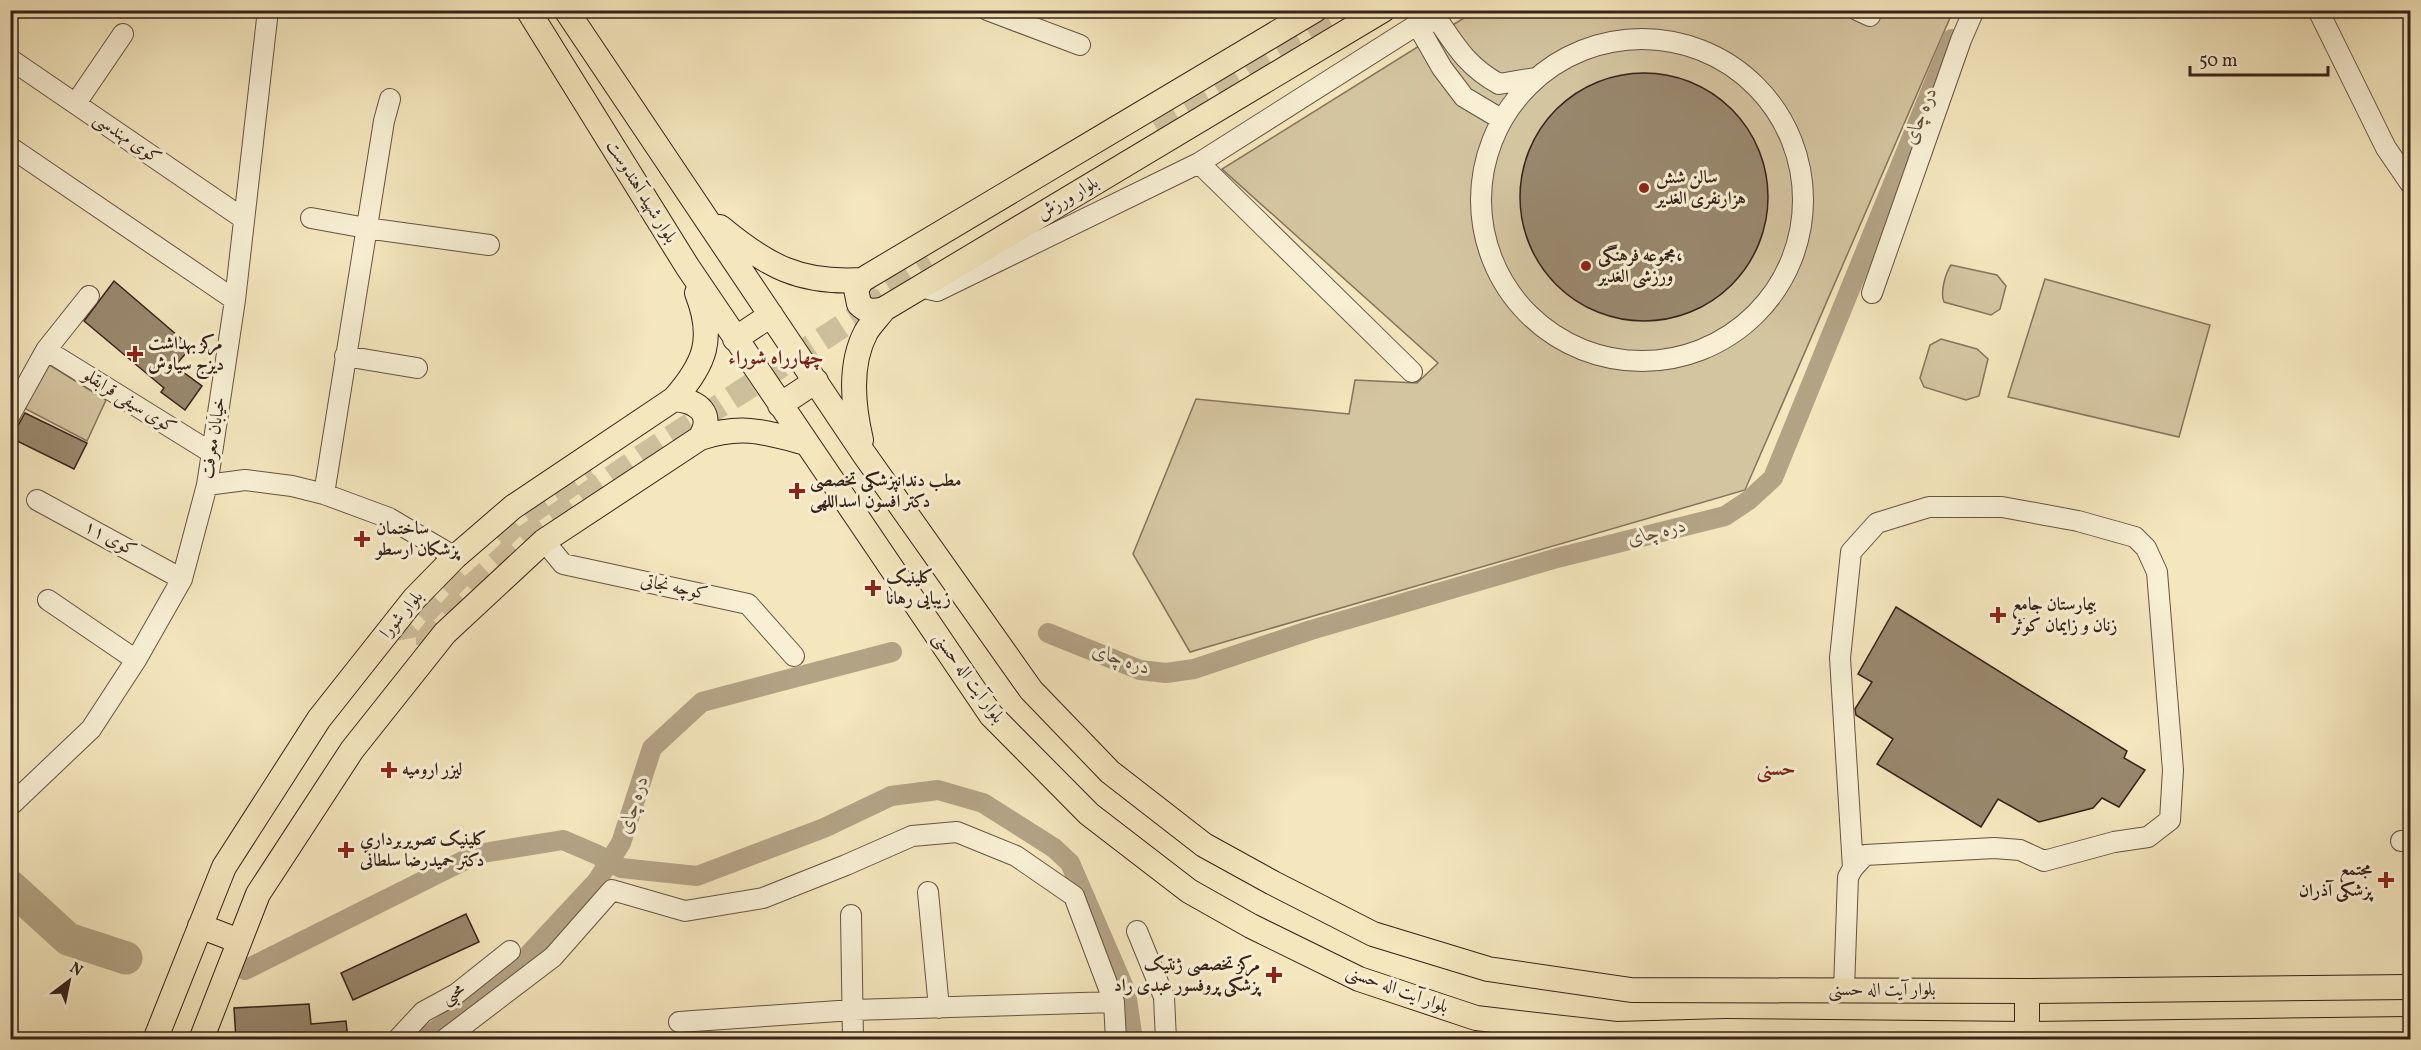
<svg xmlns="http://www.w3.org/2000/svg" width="2421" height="1050" font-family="Vollkorn,Amiri,serif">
  <rect width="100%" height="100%" fill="#f4e6bd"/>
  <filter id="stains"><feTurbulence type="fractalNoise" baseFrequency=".00333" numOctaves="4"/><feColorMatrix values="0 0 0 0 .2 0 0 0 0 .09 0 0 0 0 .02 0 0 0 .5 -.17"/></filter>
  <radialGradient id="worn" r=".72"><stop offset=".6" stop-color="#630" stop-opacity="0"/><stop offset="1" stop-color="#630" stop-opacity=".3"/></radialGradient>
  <path fill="#d4c5a1" stroke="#85745d" stroke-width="1.5" d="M 1475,11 L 1953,11 L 1745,490 L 1190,652 L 1133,554 L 1196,399 L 1349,414 L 1355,380 L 1417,383 L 1438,363 L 1222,169 Z
    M 1951,265 L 1997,275 L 2006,286 L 2000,309 L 1991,315 L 1944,302 C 1940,293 1945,274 1951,265 Z
    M 2045,279 L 2210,325 L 2179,437 L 2008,397 Z
    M 1941,339 L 1977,349 L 1988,359 L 1979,396 L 1966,400 L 1924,387 L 1920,378 L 1930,345 Z
    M 48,364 L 106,400 L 87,441 L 24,408 Z"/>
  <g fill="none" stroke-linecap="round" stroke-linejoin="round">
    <path stroke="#b3a385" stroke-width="20" d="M 1048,633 L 1140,670 L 1166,673 L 1194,669 L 1311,630 L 1557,558 L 1725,516 L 1749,500 L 1773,478 L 1952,39
      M 245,970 L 477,854 L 563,840 L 598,855 L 621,868 L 697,876 L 824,828 L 891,796 L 938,790 L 983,803 L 1054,848 L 1070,863 L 1126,992 L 1133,1040
      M 422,1040 L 503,982 L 597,881 L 621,843 L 652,748 L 702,702 L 892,652"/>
    <path stroke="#b3a385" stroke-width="33" d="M 10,886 L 68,939 L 126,958"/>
  </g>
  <path fill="#99886e" stroke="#362219" stroke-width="1.5" d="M1520 197a124 124 0 1 1 248 0a124 124 0 1 1-248 0Z
    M 114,281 L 191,347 L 175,366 L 202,386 L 185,410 L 161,392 L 164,388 L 84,321 Z
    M 25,413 L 87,443 L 74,469 L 11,438 Z
    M 1896,607 L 2127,751 L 2124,758 L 2145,770 L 2119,807 L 2102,798 L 2093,808 L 2039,822 L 1998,799 L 1981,827 L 1877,764 L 1893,739 L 1856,715 L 1855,709 L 1872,682 L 1858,674 Z
    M 466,914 L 479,942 L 353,1000 L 341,973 Z
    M 309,1004 L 311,1024 L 346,1021 L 348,1040 L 236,1040 L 234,1008 Z"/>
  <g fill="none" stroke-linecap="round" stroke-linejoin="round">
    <path stroke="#cebf9c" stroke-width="24" stroke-dasharray="24 12" stroke-linecap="butt" d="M 1152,121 L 1339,10
      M 854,300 L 926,255
      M 499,540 L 522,518 L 591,471
      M 389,630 L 412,626 L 471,565
      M 428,645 L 428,638 L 443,619 L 474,584 L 528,535 L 650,451 L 884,299"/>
    <defs>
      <path id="minor" d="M 987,10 L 1080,45
        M 1857,10 L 1870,16
        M 2318,10 L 2386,148 L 2410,183
        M1481 200a161 161 0 1 1 322 0a161 161 0 1 1-322 0Z
        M 10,59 L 244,219
        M 76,103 L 123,34
        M 1501,119 L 1464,97 L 1442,68 L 1422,33 L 1426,19 L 1440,23 C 1458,50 1470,68 1499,84 L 1535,78
        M 10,147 L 235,300
        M 1199,163 L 1412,372
        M 311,218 L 366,228 L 489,245
        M 920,287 L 937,291 L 1199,163 L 1440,10
        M 1872,293 L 1961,40 L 1974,10
        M 46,350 L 212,453
        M 345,356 L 417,368
        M 10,415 L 46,350 L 89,296
        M 207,485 L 245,480 L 292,486 L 324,494 L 389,518 L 455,557
        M 324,494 L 384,121 L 390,99
        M 37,500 L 182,579
        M 544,541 L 563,564 L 748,604 L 794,656
        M 48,600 L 136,660
        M 10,806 L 91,729 L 136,660 L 182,579 L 207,485 L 212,453 L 235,300 L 268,10
        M 2401,841 L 2410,841
        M 928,892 L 939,1008
        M 851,915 L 853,1040
        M 1137,931 L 1164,997 L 1166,1040
        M 1844,989 L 1848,877 L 1853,868 L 1865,855 L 1994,848 L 2020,850 L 2044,861 L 2114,842 L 2148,837 L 2170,820 L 2173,770 L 2157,572 L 2146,548 L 2135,537 L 2078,521 L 2002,507 L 1929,507 L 1877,523 L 1851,552 L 1840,658 L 1853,868
        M 679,1022 L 853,1010 L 1114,1002
        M 397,1040 L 423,1012 L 456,994 L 510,951
        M 444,1040 L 553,957 L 612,890 L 685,911 L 763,898 L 846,865 L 912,836 L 957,832 L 1016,856 L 1074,896 L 1114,1002 L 1116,1040"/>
      <path id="major" d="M 528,10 L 687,266 L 991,715 L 1089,814 L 1189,891 L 1251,926 L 1359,979 L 1476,1018 L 1616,1034 L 1726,1031 L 2027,1034 L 2410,1029
        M 566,10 L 864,454 L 1031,690 L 1110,772 L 1204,845 L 1273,883 L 1373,934 L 1488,969 L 1631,990 L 2027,991 L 2410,987
        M 720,227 C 767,266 800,284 862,280 L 1315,10
        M 862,280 L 856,289 L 859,304 C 867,312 873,312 884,309
        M 735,339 L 771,315
        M 674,399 C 698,401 715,414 700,438
        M 780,405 L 816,381
        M 861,440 C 853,406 849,364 866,332 C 871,324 878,317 884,309 L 1383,10
        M 200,926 L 239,941
        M 2027,1034 L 2027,991
        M 155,1040 L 224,867 L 319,719 L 414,599 L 455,557 L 513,507 L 674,399 C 705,364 715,339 697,293
        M 201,1040 L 258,894 L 352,750 L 445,633 L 544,541 L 700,438 C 742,424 765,432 806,443"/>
    </defs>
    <use href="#minor" stroke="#665342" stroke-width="22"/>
    <use href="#major" stroke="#362219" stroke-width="26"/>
    <use href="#minor" stroke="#f8efd4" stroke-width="20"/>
    <use href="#major" stroke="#f4e6bd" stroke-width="24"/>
  </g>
  <g fill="#8f2418" stroke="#f8efd4" stroke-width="2">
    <circle cx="1644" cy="188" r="6"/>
    <circle cx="1586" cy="266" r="6"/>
    <path d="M132 345h6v6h6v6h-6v6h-6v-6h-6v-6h6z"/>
    <path d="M794 482h6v6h6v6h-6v6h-6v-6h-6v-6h6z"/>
    <path d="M359 530h6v6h6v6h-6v6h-6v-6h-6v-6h6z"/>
    <path d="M870 579h6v6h6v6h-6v6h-6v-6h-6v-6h6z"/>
    <path d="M1995 606h6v6h6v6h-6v6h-6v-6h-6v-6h6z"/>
    <path d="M386 761h6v6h6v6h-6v6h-6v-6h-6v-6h6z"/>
    <path d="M343 841h6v6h6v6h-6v6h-6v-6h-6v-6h6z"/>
    <path d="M2383 871h6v6h6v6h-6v6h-6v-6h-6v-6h6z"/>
    <path d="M1271 966h6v6h6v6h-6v6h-6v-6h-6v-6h6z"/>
  </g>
  <g text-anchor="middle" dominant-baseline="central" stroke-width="6" stroke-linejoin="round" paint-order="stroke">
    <g font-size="18" fill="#362219" stroke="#f8efd4">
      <text transform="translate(127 139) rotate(34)">کوی مهندسی</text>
      <text transform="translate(641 192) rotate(58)">بلوار شهید آهندوست</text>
      <text transform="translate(1068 199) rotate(-31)">بلوار ورزش</text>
      <text transform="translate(129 402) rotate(32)">کوی سیفی قرابقلو</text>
      <text transform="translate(214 438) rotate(-81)">خیابان معرفت</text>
      <text transform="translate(110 539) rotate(28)">کوی ۱۱</text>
      <text transform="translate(674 588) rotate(12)">کوچه نجاتی</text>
      <text transform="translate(402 615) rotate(-50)">بلوار شورا</text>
      <text transform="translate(968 678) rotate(54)">بلوار آیت اله حسنی</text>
      <text transform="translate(1397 990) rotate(20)">بلوار آیت اله حسنی</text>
      <text x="1882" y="990">بلوار آیت اله حسنی</text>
      <text transform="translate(453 994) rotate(-33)">محبی</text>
    </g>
    <g font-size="18" font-weight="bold" fill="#362219" stroke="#f8efd4" text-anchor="start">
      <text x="1656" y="178">سالن شش<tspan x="1656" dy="21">هزارنفری الغدیر</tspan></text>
      <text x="1598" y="256">مجموعه فرهنگی،<tspan x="1598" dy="21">ورزشی الغدیر</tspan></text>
      <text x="148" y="344">مرکز بهداشت<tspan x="148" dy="21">دیزج سیاوش</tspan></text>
      <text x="810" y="481">مطب دندانپزشکی تخصصی<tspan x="810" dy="21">دکتر افسون اسداللهی</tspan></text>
      <text x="376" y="529">ساختمان<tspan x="376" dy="21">پزشکان ارسطو</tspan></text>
      <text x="886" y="578">کلینیک<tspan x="886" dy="21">زیبایی رهانا</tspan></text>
      <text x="2012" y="605">بیمارستان جامع<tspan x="2012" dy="21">زنان و زایمان کوثر</tspan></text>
      <text x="402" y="770">لیزر ارومیه</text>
      <text x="360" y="840">کلینیک تصويربرداري<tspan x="360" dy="21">دکتر حمیدرضا سلطانی</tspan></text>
      <text x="2372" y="870" text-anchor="end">مجتمع<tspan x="2372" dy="21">پزشکی آذران</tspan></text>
      <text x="1260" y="965" text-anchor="end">مرکز تخصصی ژنتیک<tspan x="1260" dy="21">پزشکی پروفسور عبدی راد</tspan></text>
    </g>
    <g font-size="20" font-style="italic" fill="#624f3f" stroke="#f8efd4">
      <text transform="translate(1921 116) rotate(-68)">دره چای</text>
      <text transform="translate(1657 533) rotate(-14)">دره چای</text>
      <text transform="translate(1121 660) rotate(19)">دره چای</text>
      <text transform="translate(634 805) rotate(-72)">دره چای</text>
    </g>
    <g font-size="20" font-weight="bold" fill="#7a1f14" stroke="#f8efd4">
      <text x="776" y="359">چهارراه شوراء</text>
      <text x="1776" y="770">حسنی</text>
    </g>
  </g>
  <rect width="2421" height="1050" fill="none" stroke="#f4e6bd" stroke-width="36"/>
  <rect x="12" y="12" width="2397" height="1026" fill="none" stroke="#362219" stroke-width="3"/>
  <rect x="18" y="18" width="2385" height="1014" fill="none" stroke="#362219" stroke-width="1.5"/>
  <g transform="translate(69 981) rotate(32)" stroke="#f8efd4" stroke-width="4.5" paint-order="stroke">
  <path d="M0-4.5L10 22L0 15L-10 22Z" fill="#362219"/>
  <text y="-9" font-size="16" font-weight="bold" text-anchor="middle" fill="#362219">N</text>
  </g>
  <path d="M2190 66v9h138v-9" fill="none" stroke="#362219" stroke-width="3"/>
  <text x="2199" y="66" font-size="18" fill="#362219" stroke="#f8efd4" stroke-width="4.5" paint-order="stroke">50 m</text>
  <rect width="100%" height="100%" filter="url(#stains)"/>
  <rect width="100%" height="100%" fill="url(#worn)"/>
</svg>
